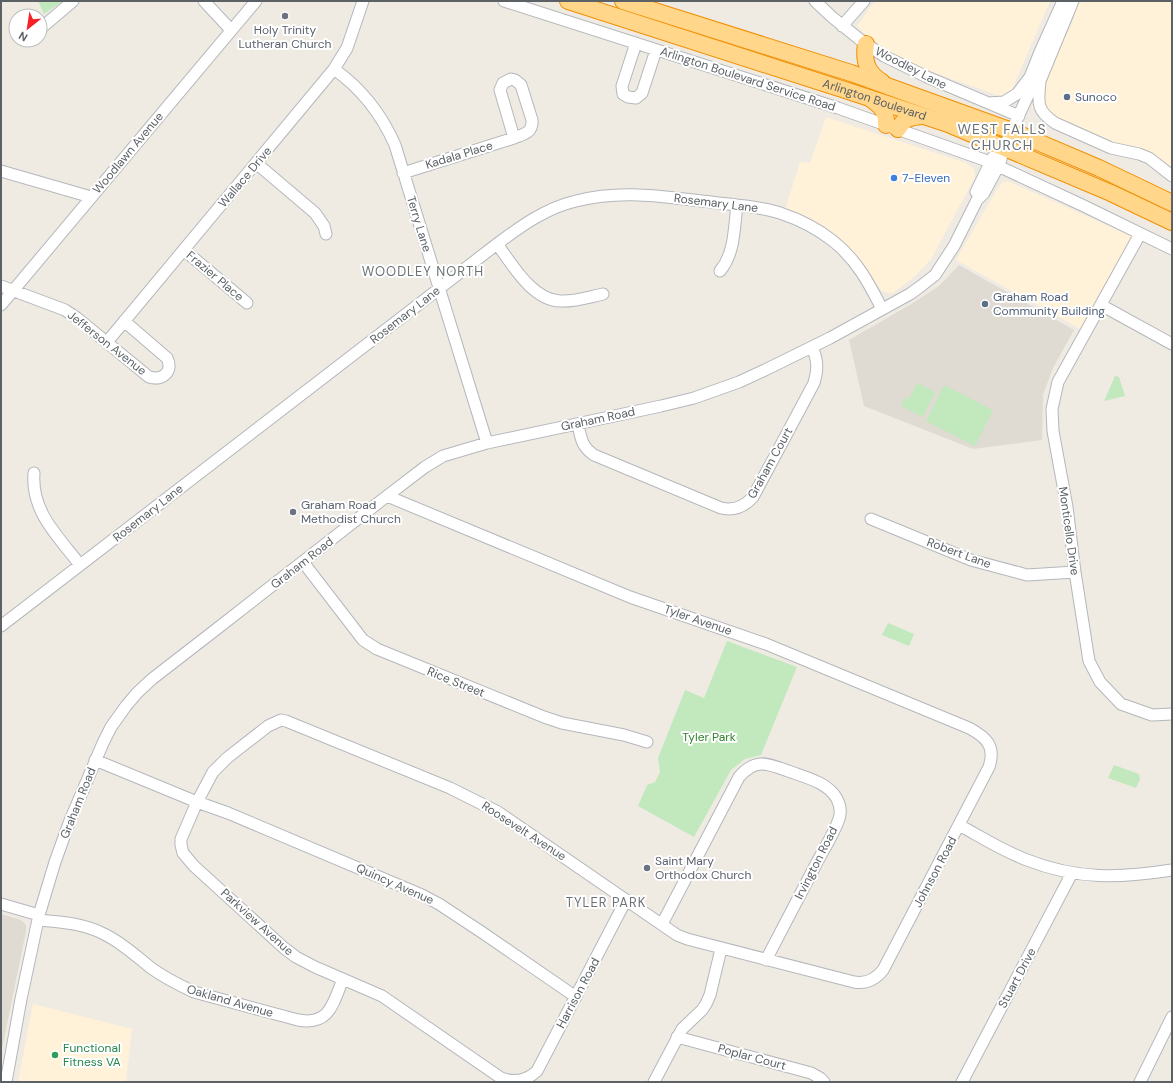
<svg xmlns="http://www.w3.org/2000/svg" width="1173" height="1083" font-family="'DM Sans',sans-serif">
  <rect width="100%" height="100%" fill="#efebe3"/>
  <path fill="#fff2d8" d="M 875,1 L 1050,1 L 1010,94 L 1000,96 L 924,69 L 875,44 L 857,26 Z
    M 1078,1 L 1172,1 L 1172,172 L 1031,108 L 1073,21 Z
    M 826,117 L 966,163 L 974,169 L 975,177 L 931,259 L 913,278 L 893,293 L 887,293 L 882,291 L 855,255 L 785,210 L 800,162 L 810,163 Z
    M 1003,182 L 1010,182 L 1138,239 L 1086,332 L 956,260 L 999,186 Z
    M 33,1004 L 132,1029 L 126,1082 L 18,1082 Z"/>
  <path fill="#dfdad2" d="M 959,265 L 1074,330 L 1053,368 L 1043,395 L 1042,440 L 973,449 L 864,406 L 849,340 L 913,303 L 939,286 Z
    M 1,914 L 21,920 L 26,925 L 26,931 L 1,1054 Z"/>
  <path fill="#c1e9bd" d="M 38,1 L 63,1 L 44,14 Z
    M 1115,376 L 1119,377 L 1125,396 L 1104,401 Z
    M 917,383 L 935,392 L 923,417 L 901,406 L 905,397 L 909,399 Z
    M 944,385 L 993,410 L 975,446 L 926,421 Z
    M 888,623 L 914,634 L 909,646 L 882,635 Z
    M 727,641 L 797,667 L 761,755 L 745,759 L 731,770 L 694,837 L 638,806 L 647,785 L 655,782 L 660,772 L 658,758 L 685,690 L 704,698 Z
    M 1114,765 L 1139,774 L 1140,779 L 1136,788 L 1108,778 Z"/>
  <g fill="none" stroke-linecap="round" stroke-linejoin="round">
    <defs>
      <path id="minor" d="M 204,1 L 231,30
        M 504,1 L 838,108 L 990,162
        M 815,1 L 832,17 L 863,42 L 884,56 L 927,77 L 1019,116
        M 842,26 L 864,1
        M 40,29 L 73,1
        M 636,43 L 622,86 L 623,94 L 628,97 L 636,98 L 642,93 L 656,50
        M 334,69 C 362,89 381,113 395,145 L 487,443
        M 511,79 L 515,80 L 521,85 L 532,120 C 533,133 524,134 514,138 L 500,90 L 503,83 Z
        M 1040,81 C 1038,103 1036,110 1055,123 L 1111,148 L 1139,154 L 1149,158 L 1172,176
        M 989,103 L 1004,102 L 1017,94 L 1030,77 L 1040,52 L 1063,1
        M 256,163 L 315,213 L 324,226 L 326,234
        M 998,166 L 1084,206 L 1172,249
        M 1,171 L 91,197
        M 403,173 L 514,138
        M 976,192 L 993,157
        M 1140,234 L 1058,382 L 1052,409 L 1053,431 L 1067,507 L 1075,572 L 1089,661 L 1100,682 L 1121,704 L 1152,715 L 1172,714
        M 497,244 C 512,264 532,300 560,301 C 574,302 589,297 603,294
        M 184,250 L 247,303
        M 720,271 C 735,253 734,228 737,205
        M 1,286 L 65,310 L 77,318 L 149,377 C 162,381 174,372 167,358 L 124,321
        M 1,305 L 256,1
        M 1101,305 L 1172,344
        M 107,342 L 334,69 L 347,48 L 363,1
        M 578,424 C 581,438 581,446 594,455 L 721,508 C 734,511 744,507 753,497 L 814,383 C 818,370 818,360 812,347
        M 34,473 C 31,512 58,536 80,565
        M 387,496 L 630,597 L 766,644 L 969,728 C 986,737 996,746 989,767 L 883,970 C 875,980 866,984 854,982 L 687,939 L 677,935 L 498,812 L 450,788 L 286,721 L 281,720 L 268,726 L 227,758 L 213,772 L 197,802 L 181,839 L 181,845 L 183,853 L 194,866 L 284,948 L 296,957 L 315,967 L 382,996 L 501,1078 C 514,1083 526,1081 537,1071 L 626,900
        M 871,519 L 971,560 L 1027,575 L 1075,572
        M 303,562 L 363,640 L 377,649 L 544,717 L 562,723 L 624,735 L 647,742
        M 1,626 L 497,244 C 521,226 546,208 576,201 C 623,189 663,197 711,202 C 734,205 758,206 780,213 C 798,219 818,229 833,241 C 856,259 869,283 882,309
        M 95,760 L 197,802 L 228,813 L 422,895 L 439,904 L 483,933 L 576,997
        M 959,825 C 981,837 1003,851 1027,860 C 1078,880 1120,878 1172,870
        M 1,904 L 39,915
        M 38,920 C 61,922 83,923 104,934 C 121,942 136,956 151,968 C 165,978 179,985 194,992 L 298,1020 C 330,1026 333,1003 343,979
        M 662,924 L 739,777 C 755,758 767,763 788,771 C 804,777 828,782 837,799 C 840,805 841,813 839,819 C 833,836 822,852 814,868 C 798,899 782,929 766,960
        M 677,1037 L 811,1073 L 820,1078 L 824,1082
        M 6,1082 L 21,999 L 39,915 L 55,862 L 69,823 L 103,743 L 111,727 L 126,706 L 137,693 L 152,679 L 214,631 L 387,496 L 425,467 L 443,456 L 487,443 L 661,406 L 694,398 L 739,382 L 765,370 L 830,338 L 910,294 L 921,286 L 935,275 L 954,246 L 977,200 L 984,193 L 1000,163 L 1004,147 L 1031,89 L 1040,81 L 1073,1
        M 654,1082 L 682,1029 L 702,1010 L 706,1004 L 710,995 L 721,949
        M 962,1082 L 1072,873
        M 1140,1082 L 1172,1017"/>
      <g id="highway">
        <path id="s1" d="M 568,1 L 845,90 L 948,124 L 1111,193 L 1172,222"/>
        <path d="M 623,1 L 851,73 L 1012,131 L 1099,168 L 1172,203"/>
        <path d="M 866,44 C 863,61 867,73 882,82"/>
        <path d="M 872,100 C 882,107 887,113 886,125"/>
        <path d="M 898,129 C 904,118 911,117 922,116"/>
      </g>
    </defs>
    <use href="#minor" stroke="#b4b7bb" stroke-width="13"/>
    <use href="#highway" stroke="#f28f00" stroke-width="18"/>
    <use href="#minor" stroke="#fff" stroke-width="11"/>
    <use href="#highway" stroke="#ffd68a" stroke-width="16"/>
  </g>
  <g fill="#6b7280" stroke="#fff" stroke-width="1.5">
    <circle cx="285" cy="16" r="4"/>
    <circle cx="293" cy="512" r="4"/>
    <circle cx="647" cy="868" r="4"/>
  </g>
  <g fill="#5c6f8a" stroke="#fff" stroke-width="1.5">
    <circle cx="1067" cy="97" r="4"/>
    <circle cx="985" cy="304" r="4"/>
  </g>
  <circle fill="#3f7fe0" stroke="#fff" stroke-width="1.5" cx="894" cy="178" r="4"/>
  <circle fill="#2e9e5b" stroke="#fff" stroke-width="1.5" cx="55" cy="1055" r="4"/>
  <g text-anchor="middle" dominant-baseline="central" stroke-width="4" stroke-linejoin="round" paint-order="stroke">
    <g font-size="12" fill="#5b616d" stroke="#fff" text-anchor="start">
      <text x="285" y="30" text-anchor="middle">Holy Trinity<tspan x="285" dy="14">Lutheran Church</tspan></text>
      <text x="301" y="505">Graham Road<tspan x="301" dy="14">Methodist Church</tspan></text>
      <text x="655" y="861">Saint Mary<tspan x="655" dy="14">Orthodox Church</tspan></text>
    </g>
    <g font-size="12" fill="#5b6165" stroke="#fff">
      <text transform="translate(911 68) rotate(27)">Woodley Lane</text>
      <text transform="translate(748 79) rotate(18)">Arlington Boulevard Service Road</text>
      <text stroke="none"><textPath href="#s1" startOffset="322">Arlington Boulevard</textPath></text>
      <text transform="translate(128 153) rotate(-50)">Woodlawn Avenue</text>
      <text transform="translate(459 155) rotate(-17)">Kadala Place</text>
      <text transform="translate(245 177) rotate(-50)">Wallace Drive</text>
      <text transform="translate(716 203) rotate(7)">Rosemary Lane</text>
      <text transform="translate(419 224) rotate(73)">Terry Lane</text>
      <text transform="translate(215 276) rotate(40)">Frazier Place</text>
      <text transform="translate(405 315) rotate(-38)">Rosemary Lane</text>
      <text transform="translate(107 343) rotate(38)">Jefferson Avenue</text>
      <text transform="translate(598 419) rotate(-12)">Graham Road</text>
      <text transform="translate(770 463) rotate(-61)">Graham Court</text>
      <text transform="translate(148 513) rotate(-38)">Rosemary Lane</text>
      <text transform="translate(1069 531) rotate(82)">Monticello Drive</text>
      <text transform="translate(959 553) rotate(20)">Robert Lane</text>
      <text transform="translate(302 563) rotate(-38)">Graham Road</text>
      <text transform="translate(698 620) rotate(19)">Tyler Avenue</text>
      <text transform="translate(456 682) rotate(22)">Rice Street</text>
      <text transform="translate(78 803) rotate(-68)">Graham Road</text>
      <text transform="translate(524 831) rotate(33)">Roosevelt Avenue</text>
      <text transform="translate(816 863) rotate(-63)">Irvington Road</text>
      <text transform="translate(935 872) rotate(-62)">Johnson Road</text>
      <text transform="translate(395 884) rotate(24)">Quincy Avenue</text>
      <text transform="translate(257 922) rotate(42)">Parkview Avenue</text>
      <text transform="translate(1017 978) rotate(-62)">Stuart Drive</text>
      <text transform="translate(578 993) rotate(-62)">Harrison Road</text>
      <text transform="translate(230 1001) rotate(16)">Oakland Avenue</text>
      <text transform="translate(752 1057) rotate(15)">Poplar Court</text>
    </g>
    <g font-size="12" fill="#4e5e75" stroke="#fff" text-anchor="start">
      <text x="1075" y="97">Sunoco</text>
      <text x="993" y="297">Graham Road<tspan x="993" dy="14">Community Building</tspan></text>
    </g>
    <g font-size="12" fill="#366cbe" stroke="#fff" text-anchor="start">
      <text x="902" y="178">7-Eleven</text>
    </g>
    <g font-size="12" fill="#30832c" stroke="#fff">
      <text x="709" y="737">Tyler Park</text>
    </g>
    <g font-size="12" fill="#27864d" stroke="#fff" text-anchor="start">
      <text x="63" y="1048">Functional<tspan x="63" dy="14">Fitness VA</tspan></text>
    </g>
    <g font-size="13" letter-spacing="1" fill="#6c7377" stroke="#fff">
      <text x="423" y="271">WOODLEY NORTH</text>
      <text x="606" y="902">TYLER PARK</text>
    </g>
    <g font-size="14" letter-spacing="1" fill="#6c7377" stroke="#fff">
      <text x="1002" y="129">WEST FALLS<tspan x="1002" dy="16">CHURCH</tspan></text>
    </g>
  </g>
  <rect width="1173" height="1083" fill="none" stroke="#5b6165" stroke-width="4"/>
  <g transform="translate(28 28) rotate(210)"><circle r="19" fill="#ffffff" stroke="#bdc0c1"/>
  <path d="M0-3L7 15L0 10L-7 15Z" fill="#f82024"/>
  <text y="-6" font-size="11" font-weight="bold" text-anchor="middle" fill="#5b6165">N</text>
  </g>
</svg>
